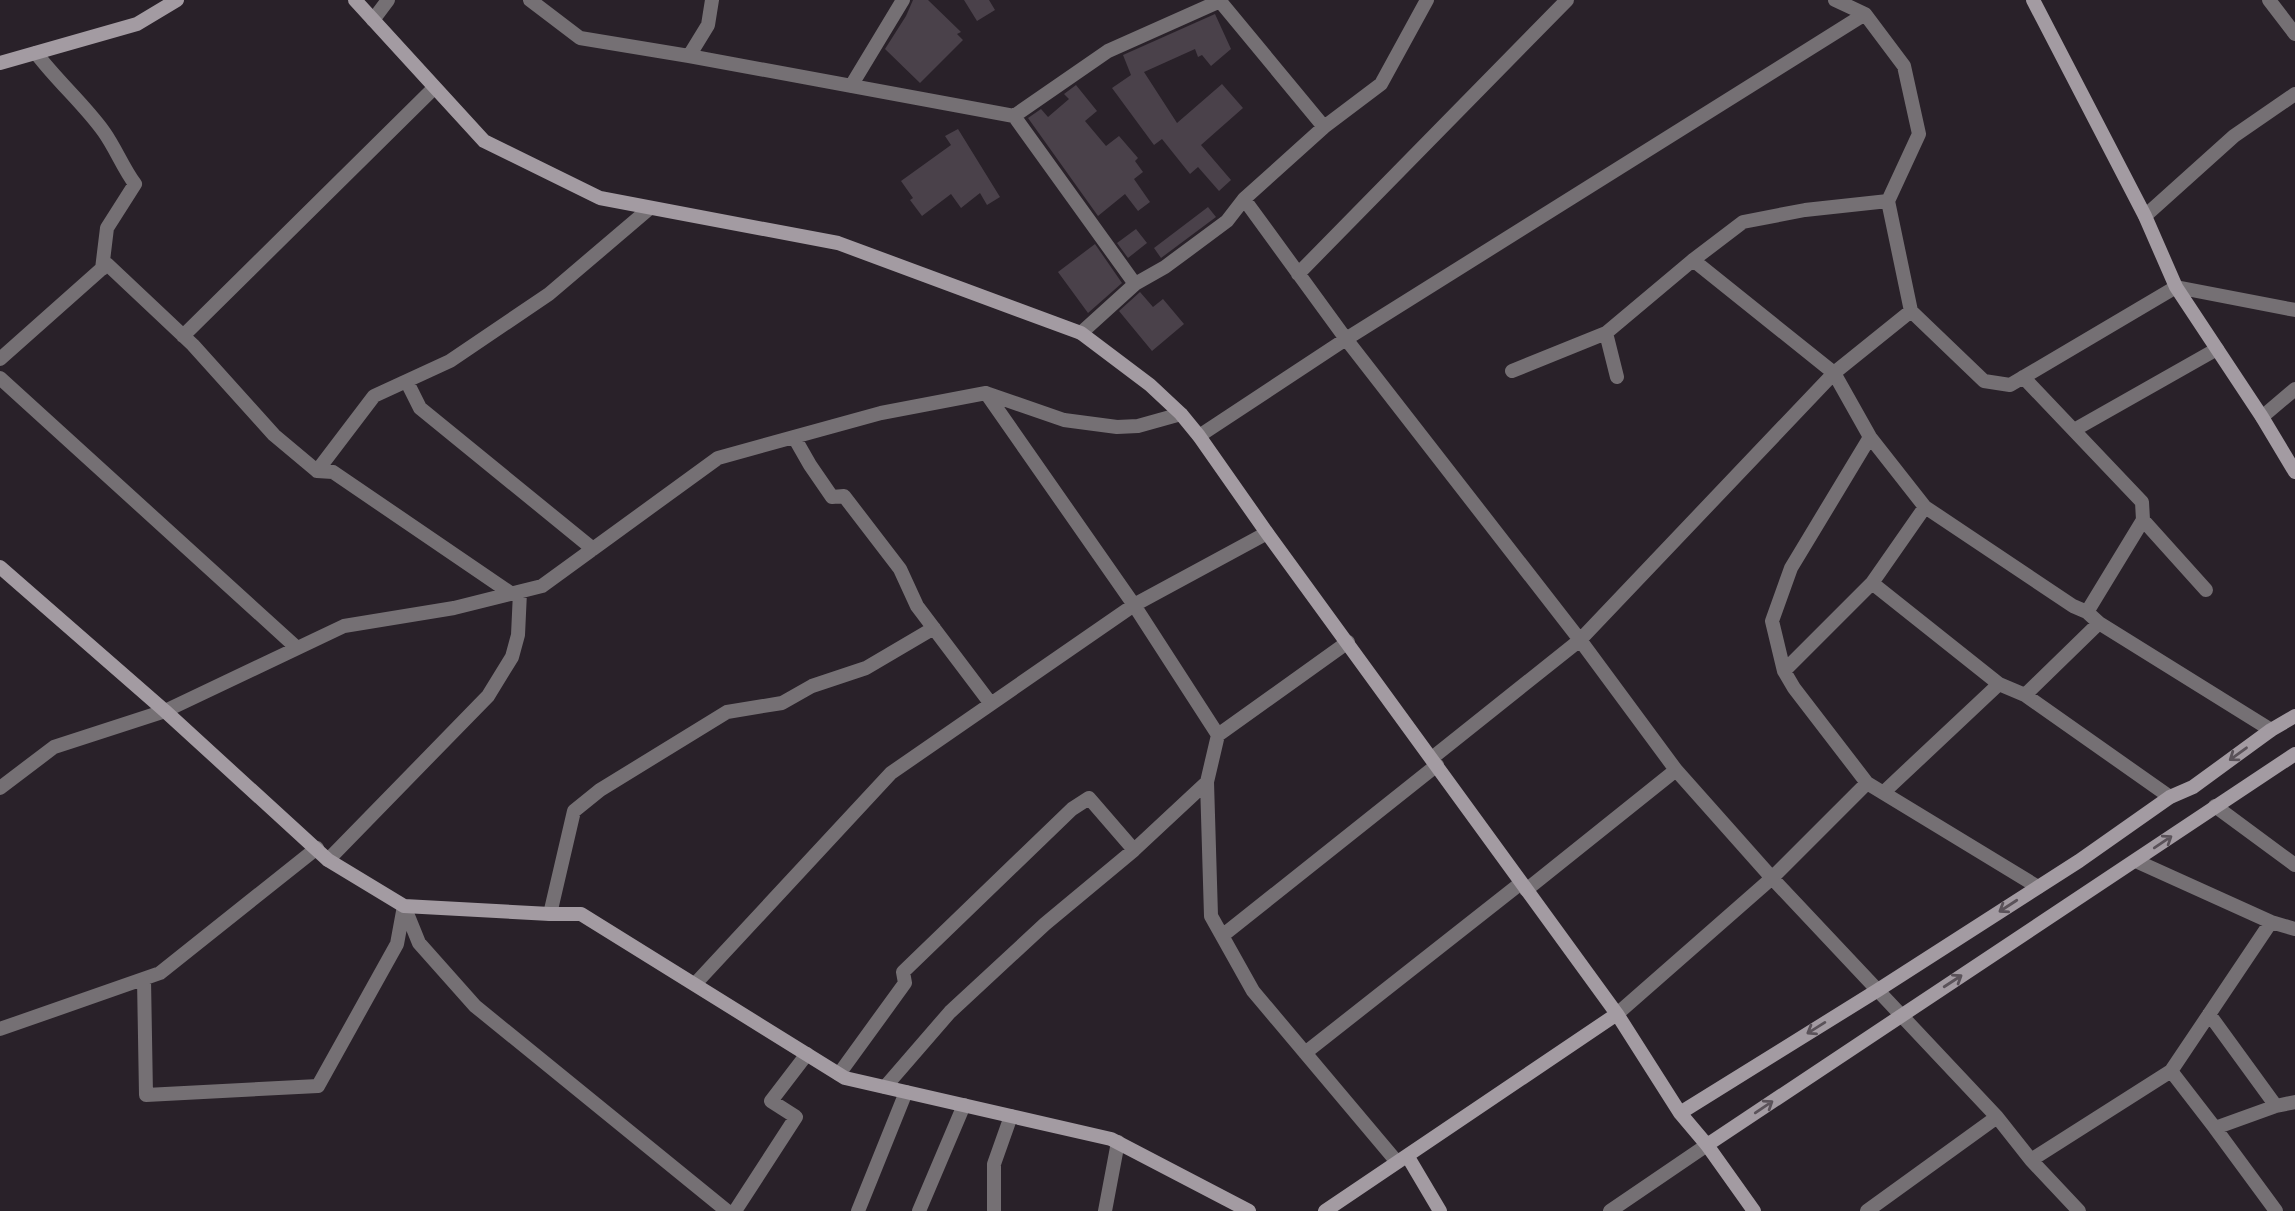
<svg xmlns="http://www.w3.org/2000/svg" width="2295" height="1211" font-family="Karla,sans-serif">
  <rect width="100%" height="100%" fill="#292129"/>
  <path fill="#4a414a" d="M 913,0 L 928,0 L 961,32 L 957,34 L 963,40 L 920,83 L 885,49 L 906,16 Z
    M 964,0 L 989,0 L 995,10 L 977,21 Z
    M 1215,14 L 1231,49 L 1211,66 L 1202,55 L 1198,57 L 1195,49 L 1144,72 L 1177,123 L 1222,84 L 1243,108 L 1201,145 L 1231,180 L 1219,191 L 1198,167 L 1190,174 L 1162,139 L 1154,145 L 1112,88 L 1131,75 L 1123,55 Z
    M 1076,85 L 1097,111 L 1085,121 L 1106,146 L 1119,136 L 1138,158 L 1135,161 L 1143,172 L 1134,179 L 1150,202 L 1138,211 L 1125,194 L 1098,216 L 1028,118 L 1041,109 L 1048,117 L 1069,99 L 1064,94 Z
    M 958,129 L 1000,197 L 987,205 L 980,193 L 961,208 L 951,194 L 922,216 L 910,200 L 913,198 L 901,181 L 951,145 L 945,136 Z
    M 1208,207 L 1216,217 L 1161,258 L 1154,248 Z
    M 1136,229 L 1147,243 L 1128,258 L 1117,243 Z
    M 1095,244 L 1122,283 L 1088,313 L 1058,272 Z
    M 1140,292 L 1153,307 L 1163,299 L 1184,324 L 1152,351 L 1119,311 Z"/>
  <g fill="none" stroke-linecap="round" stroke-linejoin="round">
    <path stroke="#757074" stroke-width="14" d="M 530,0 L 580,38 L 689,56 L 1014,116 L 1108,51 L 1220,1
      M 1219,0 L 1324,127
      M 2269,0 L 2295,34
      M 1865,14 L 1904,66 L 1919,134 L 1888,201 L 1911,311
      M 373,20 L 388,0
      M 36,53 C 57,81 84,104 104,132 C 116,149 123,168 135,184 L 107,228 L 102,269
      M 689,56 L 708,25 L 712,0
      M 851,86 L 903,0
      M 1014,116 L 1135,284 L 1081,333
      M 1244,199 L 1346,339 L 1580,640 L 1676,770 L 1772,878 L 1997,1117 L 2031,1160 L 2079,1211
      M 2145,216 L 2234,136 L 2295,94
      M 1693,260 L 1834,373 L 1870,437 L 1925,507 L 2073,606 L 2087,612 L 2099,623 L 2271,730
      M 1298,274 L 1567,0
      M 1135,284 L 1165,267 L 1227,221 L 1244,199 L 1324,127 L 1381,84 L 1427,0
      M 183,336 L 434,88
      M 0,359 L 107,264 L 193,345 L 274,435 L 317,471 L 374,396 L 450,361 L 549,294 L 650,208
      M 1512,371 L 1606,333
      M 1617,377 L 1606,333 L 1693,260 L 1743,222 L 1805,210 L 1888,201
      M 2023,377 L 2142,502 L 2143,520 L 2206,590
      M 0,378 L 297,648
      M 407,382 L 420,408 L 593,549
      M 986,393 L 1134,605 L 1218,735 L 1207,782 L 1211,916 L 1253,991 L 1397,1162
      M 2262,417 L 2295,389
      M 2074,430 L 2217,349
      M 1199,436 L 1346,339 L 1865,14 L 1835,0
      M 794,437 L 810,465 L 832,497 L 844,496 L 900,569 L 917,606 L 991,704
      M 1870,437 L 1791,568 L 1772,621 L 1784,671 L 1794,688 L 1867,783 L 2038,887
      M 317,471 L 333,472 L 512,594
      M 1872,583 L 1999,684 L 2025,695 L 2170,797
      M 2087,612 L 2143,520
      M 1784,671 L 1872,583 L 1925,507
      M 2025,695 L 2099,623
      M 1218,735 L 1348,642
      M 1432,758 L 1580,640 L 1834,373 L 1911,311 L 1984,381 L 2010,385 L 2176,287 L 2295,310
      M 0,788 L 54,747 L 165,711 L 344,626 L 454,608 L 542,586 L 718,458 L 881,413 L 986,393 L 1064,420 L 1117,427 L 1138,426 L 1181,414
      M 1884,792 L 1999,684
      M 2215,806 L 2295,865
      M 328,860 L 488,696 L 512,657 L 518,635 L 520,592
      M 2136,861 L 2271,922 L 2295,929
      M 1526,890 L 1676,770
      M 404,906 L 419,943 L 475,1006 L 727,1211
      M 550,914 L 574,811 L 600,790 L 727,712 L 782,703 L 812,686 L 866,668 L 934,628
      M 1222,936 L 1437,765
      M 144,979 L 146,1095 L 318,1086 L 397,944 L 404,906
      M 695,984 L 891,773 L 1134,605 L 1267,533
      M 1617,1014 L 1772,878 L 1867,783
      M 2209,1014 L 2276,1106
      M 0,1029 L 160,973 L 317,848
      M 1305,1053 L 1521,883
      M 2171,1071 L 2271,922
      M 839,1074 L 905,983 L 903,972 L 1072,809 L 1089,798 L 1134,850
      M 885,1087 L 950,1012 L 1045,924 L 1134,850 L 1207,782
      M 2215,1128 L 2276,1211
      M 2031,1160 L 2171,1071 L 2215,1128 L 2276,1106 L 2295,1102
      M 735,1211 L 796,1117 L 771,1101 L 807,1054
      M 858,1211 L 906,1092
      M 919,1211 L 964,1105
      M 994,1211 L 994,1164 L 1011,1116
      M 1105,1211 L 1118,1142
      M 1610,1211 L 1707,1145
      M 1867,1211 L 1997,1117"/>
    <path stroke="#a39ba2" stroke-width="14" d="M 355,0 L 484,141 L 600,198 L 838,243 L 1081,333 L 1150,385 L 1181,414 L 1199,436 L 1267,533 L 1617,1014 L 1680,1113 L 1707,1145 L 1754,1211
      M 2033,0 L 2145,216 L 2176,287 L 2262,417 L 2295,472
      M 0,63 L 137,24 L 177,0
      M 0,567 L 165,711 L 328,860 L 404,906 L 550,914 L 581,914 L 845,1078 L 1111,1139 L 1249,1211
      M 1680,1113 L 1878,990 L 2079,861 L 2170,797 L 2193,787 L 2271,730 L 2295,716
      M 1707,1145 L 2295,754
      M 1408,1157 L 1440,1211
      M 1325,1211 L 1617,1014"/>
  </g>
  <defs><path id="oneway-shaft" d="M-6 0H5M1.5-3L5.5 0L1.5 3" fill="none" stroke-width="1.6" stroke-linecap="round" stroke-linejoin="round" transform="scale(1.75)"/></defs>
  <g stroke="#5a5259">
    <use href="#oneway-shaft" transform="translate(2238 754) rotate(144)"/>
    <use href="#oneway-shaft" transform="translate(2163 842) rotate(-34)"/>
    <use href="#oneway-shaft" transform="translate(2008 906) rotate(147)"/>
    <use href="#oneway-shaft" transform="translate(1953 981) rotate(-33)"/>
    <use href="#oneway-shaft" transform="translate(1816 1028) rotate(148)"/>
    <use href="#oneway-shaft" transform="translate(1764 1107) rotate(-34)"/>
  </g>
</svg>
